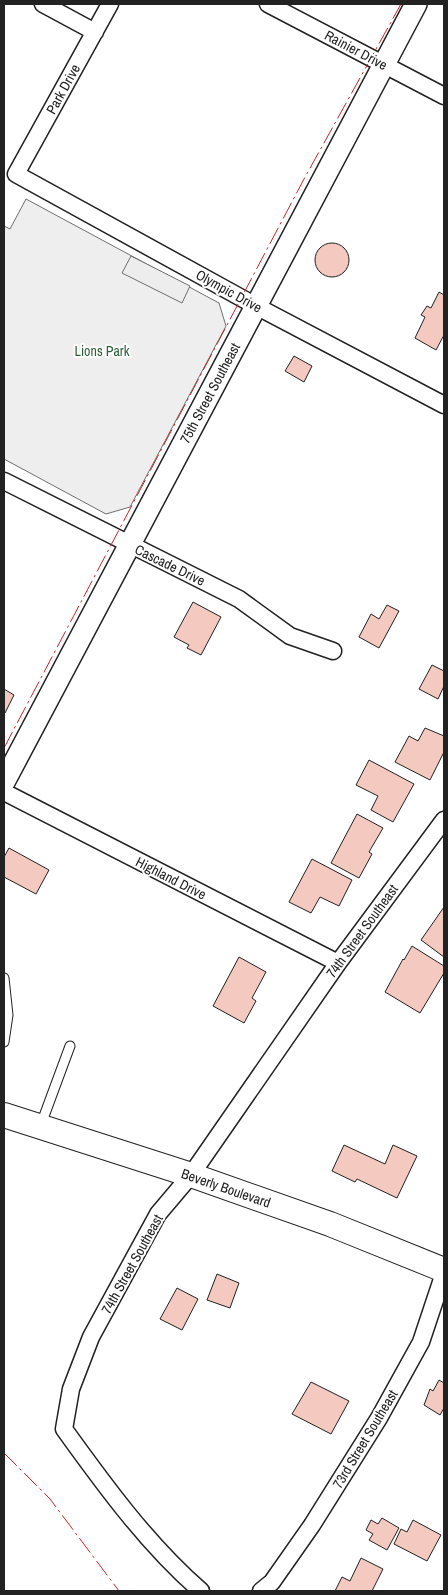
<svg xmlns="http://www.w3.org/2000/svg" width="448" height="1595" font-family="'Archivo Narrow',sans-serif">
  <rect width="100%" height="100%" fill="#fff"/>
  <path fill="#eee" stroke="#6f6f6f" d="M 26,199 L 219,303 L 226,326 L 130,507 L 106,514 L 4,459 L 4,226 L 10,229 Z"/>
  <path fill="#ededed" stroke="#6f6f6f" d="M 131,256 L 190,286 L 182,303 L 122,273 Z"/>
  <path fill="#f3c9c0" stroke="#222" d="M315 260a17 17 0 1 1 34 0a17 17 0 1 1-34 0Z
    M 439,292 L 444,295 L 444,335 L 436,350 L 415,338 L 425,317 L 421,315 L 427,306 L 431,308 Z
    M 294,356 L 312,366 L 304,382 L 285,371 Z
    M 193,602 L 221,617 L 201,655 L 187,648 L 189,645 L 174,637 Z
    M 387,605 L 399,611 L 379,648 L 359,637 L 371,614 L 379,619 Z
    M 432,665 L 444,671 L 444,686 L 438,699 L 419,689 Z
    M 4,689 L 14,695 L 5,713 L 4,712 Z
    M 425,728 L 444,736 L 444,752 L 430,780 L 395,762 L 409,736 L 418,741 Z
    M 369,760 L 414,784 L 393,822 L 371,810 L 378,796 L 356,785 Z
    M 357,814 L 383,828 L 369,852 L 372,854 L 359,878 L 331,863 Z
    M 9,848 L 49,870 L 36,894 L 4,877 L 4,857 Z
    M 312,859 L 352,880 L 339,906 L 320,897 L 311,913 L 289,902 Z
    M 444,907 L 444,957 L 421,940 Z
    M 412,946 L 444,966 L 444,973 L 420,1013 L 385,992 L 403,959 L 404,960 Z
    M 239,957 L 266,972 L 252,998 L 256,1001 L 244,1023 L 213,1006 Z
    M 344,1145 L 385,1164 L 393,1145 L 417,1156 L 397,1198 L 357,1179 L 355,1182 L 332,1171 Z
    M 217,1274 L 239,1283 L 230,1308 L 207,1300 Z
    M 177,1288 L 198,1299 L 182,1330 L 160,1319 Z
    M 439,1380 L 444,1383 L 444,1408 L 440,1415 L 424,1405 L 430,1389 L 433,1391 Z
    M 311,1382 L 349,1401 L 331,1434 L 292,1414 Z
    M 382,1518 L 399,1528 L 387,1550 L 369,1540 L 373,1534 L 366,1530 L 371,1520 L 378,1524 Z
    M 413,1520 L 441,1535 L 427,1561 L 394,1544 L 401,1529 L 407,1532 Z
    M 361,1558 L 383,1569 L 372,1591 L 335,1591 L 342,1577 L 350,1581 Z"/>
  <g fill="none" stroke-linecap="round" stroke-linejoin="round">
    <defs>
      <path id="service" d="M 4,978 L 8,1015 L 4,1042
        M 40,1127 L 70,1046"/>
      <path id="minor" d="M 43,4 L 95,32
        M 110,4 L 16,174 L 256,306 L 444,405
        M 268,4 L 444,96
        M 4,481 L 239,599 L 290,636 L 333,651
        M 4,792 L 338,963
        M 201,1591 C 148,1545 105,1486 64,1429 L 71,1389 L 91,1337 L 158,1214 L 191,1175 L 338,963 L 444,820
        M 261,1591 L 272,1582 L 312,1525 L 379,1418 L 421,1342 L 444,1273"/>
      <path id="tertiary" d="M 4,782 L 416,4"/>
      <path id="secondary" d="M 4,1115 L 191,1175 L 330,1224 L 444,1270"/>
    </defs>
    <use href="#service" stroke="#222" stroke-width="11"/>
    <use href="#minor" stroke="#222" stroke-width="19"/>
    <use href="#tertiary" stroke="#222" stroke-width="24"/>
    <use href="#secondary" stroke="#222" stroke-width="26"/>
    <use href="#service" stroke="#fff" stroke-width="9"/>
    <use href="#minor" stroke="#fff" stroke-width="16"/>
    <use href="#tertiary" stroke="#fff" stroke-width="21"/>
    <use href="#secondary" stroke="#fff" stroke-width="24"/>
    <path stroke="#c62828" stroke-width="1" stroke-dasharray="18 4 2.5 4" stroke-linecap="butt" d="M 4,748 L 304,179 L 401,4
      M 4,1453 L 50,1499 L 119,1591"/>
  </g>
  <g text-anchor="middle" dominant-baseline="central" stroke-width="4" stroke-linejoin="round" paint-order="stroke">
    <g font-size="14" fill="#222" stroke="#fff">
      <text transform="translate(356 50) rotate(28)">Rainier Drive</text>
      <text transform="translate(63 89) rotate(-61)">Park Drive</text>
      <text transform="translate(229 291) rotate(29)">Olympic Drive</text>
      <text transform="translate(210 393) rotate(-62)">75th Street Southeast</text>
      <text transform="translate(170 565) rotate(26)">Cascade Drive</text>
      <text transform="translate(171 878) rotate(27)">Highland Drive</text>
      <text transform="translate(362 931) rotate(-54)">74th Street Southeast</text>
      <text transform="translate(226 1188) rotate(19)">Beverly Boulevard</text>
      <text transform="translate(132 1264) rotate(-61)">74th Street Southeast</text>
      <text transform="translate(365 1439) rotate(-59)">73rd Street Southeast</text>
    </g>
    <g font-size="14" fill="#2f5e38" stroke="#fff">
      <text x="102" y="351">Lions Park</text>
    </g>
  </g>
  <rect width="448" height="1595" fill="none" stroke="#222222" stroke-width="10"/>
</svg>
